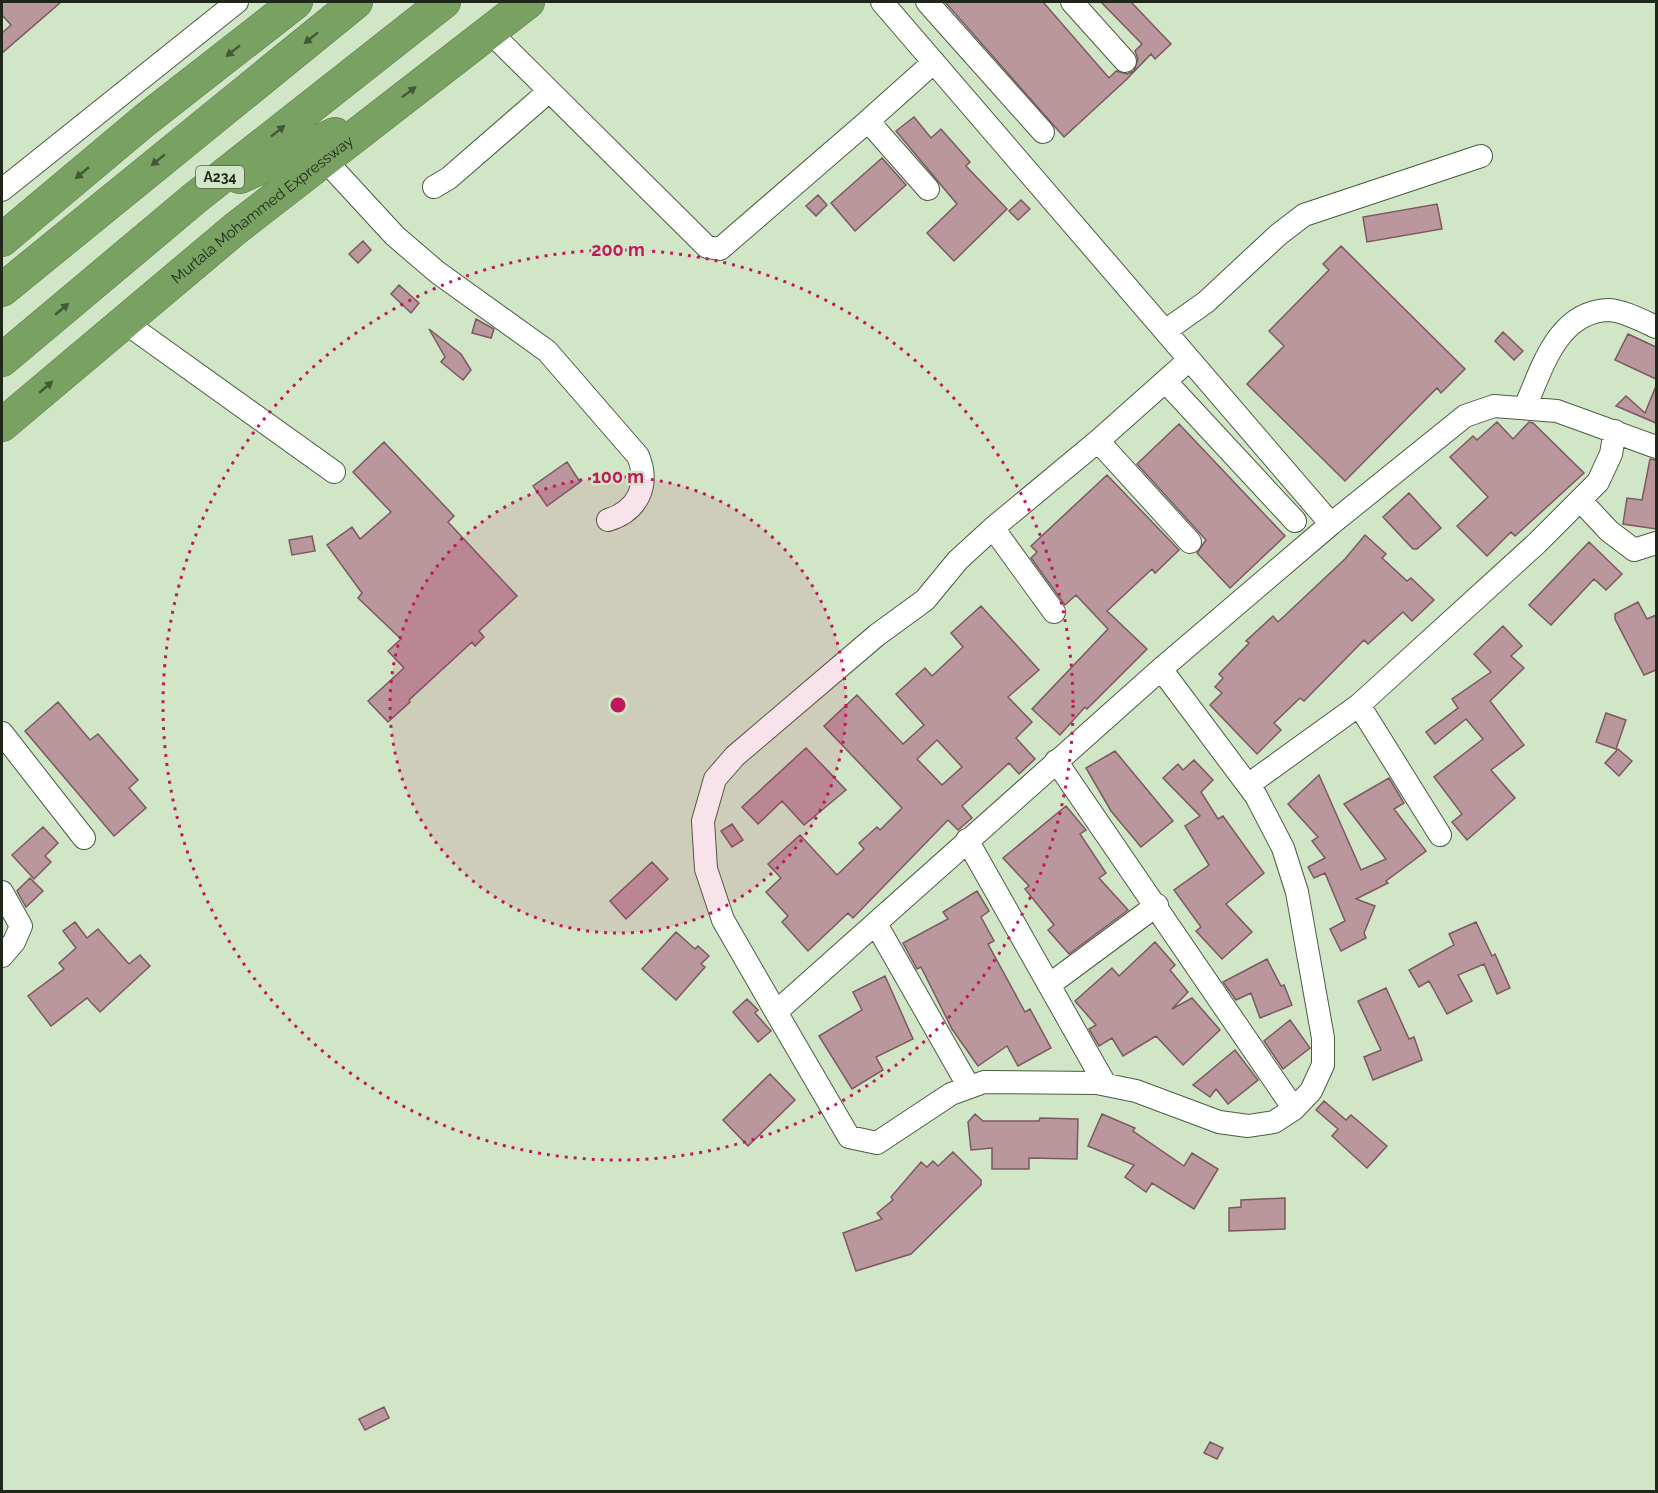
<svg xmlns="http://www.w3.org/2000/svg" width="1658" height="1493" font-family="Raleway,sans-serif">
  <rect width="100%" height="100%" fill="#d0e6c6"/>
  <path fill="#ba969d" stroke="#7c5860" stroke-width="1.5" fill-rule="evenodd" d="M 2,2 L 61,2 L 2,53 L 2,33 L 11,25 L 2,15 Z
    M 945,2 L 1043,2 L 1109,78 L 1116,71 L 1127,74 L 1134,71 L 1138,59 L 1135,51 L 1142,44 L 1101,2 L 1131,2 L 1171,44 L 1155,59 L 1151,54 L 1127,79 L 1064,137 Z
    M 914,117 L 931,138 L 941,129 L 970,162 L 966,166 L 1007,209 L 954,261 L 927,233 L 957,204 L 896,131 Z
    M 882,158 L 906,185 L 855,231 L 831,203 Z
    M 818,195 L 827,205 L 816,216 L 806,206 Z
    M 1021,200 L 1030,209 L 1018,220 L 1009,211 Z
    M 1437,204 L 1442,229 L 1367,242 L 1363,217 Z
    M 363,241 L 371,250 L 358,263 L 349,254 Z
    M 1341,246 L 1465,369 L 1441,393 L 1437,388 L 1345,481 L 1247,384 L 1284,346 L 1269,331 L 1329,270 L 1323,264 Z
    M 399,285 L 419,303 L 411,313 L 391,294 Z
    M 476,319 L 494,329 L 491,338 L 472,333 Z
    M 429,329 L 461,354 L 471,370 L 463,380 L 441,362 L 445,357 Z
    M 1503,332 L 1523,351 L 1514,360 L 1495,341 Z
    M 1628,334 L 1656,347 L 1656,379 L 1615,360 Z
    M 1656,386 L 1656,423 L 1616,406 L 1626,396 L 1645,413 Z
    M 1497,422 L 1513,439 L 1529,422 L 1533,423 L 1584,473 L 1515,536 L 1511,532 L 1487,556 L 1457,526 L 1488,497 L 1450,457 L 1473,436 L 1477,440 Z
    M 1179,424 L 1285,536 L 1230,588 L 1197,553 L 1206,540 L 1137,464 Z
    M 384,442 L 454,516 L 448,522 L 517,596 L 479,631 L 484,637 L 475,646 L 472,642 L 409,700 L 410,702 L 388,722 L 368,701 L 404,668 L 388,651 L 401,639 L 358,598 L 362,593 L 327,545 L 352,527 L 360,539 L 391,512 L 353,472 Z
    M 1650,459 L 1656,460 L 1656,529 L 1623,524 L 1627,498 L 1642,500 Z
    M 567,462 L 580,482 L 547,506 L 533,486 Z
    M 1107,475 L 1179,550 L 1155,573 L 1152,569 L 1107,611 L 1147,649 L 1087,709 L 1085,707 L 1060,735 L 1032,709 L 1108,629 L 1076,595 L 1065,605 L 1031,558 L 1037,552 L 1031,546 Z
    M 1409,493 L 1441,528 L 1417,549 L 1413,549 L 1383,517 Z
    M 1365,535 L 1386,554 L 1382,558 L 1407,581 L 1411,578 L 1434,600 L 1412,621 L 1403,612 L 1368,644 L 1364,640 L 1304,701 L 1300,698 L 1274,723 L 1281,730 L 1257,754 L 1210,705 L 1222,693 L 1215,687 L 1223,678 L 1219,674 L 1249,643 L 1246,641 L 1273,616 L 1278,622 L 1345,559 Z
    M 312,536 L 315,551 L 292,555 L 289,540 Z
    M 1589,542 L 1622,574 L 1606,590 L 1594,579 L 1551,625 L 1529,605 Z
    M 1638,602 L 1647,619 L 1656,615 L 1656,670 L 1644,675 L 1615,619 L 1615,614 Z
    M 981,606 L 1039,670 L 1008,697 L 1032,722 L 1016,738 L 1035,759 L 1019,774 L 1009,763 L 962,806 L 972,818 L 958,830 L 948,820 L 853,918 L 848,913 L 808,951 L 782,922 L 788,916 L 766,892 L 781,878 L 768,864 L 800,835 L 837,875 L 864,849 L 859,843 L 877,827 L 880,830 L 902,808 L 824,726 L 857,695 L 903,744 L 924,725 L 896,694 L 925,668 L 932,676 L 963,647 L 951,633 ZM 937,740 L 962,767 L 942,785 L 917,759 Z
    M 1503,626 L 1522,646 L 1511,656 L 1524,668 L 1490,701 L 1524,745 L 1491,770 L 1515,798 L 1467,840 L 1452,822 L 1462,814 L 1434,777 L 1483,739 L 1466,719 L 1435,744 L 1426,732 L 1458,708 L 1452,699 L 1491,672 L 1474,654 Z
    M 58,702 L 90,740 L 98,734 L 138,780 L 129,788 L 146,808 L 114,836 L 25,731 Z
    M 1606,713 L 1626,720 L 1616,749 L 1596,742 Z
    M 806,748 L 846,790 L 804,825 L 782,801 L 758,824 L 742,807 Z
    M 1618,749 L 1632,761 L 1619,776 L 1605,763 Z
    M 1115,751 L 1173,821 L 1141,847 L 1111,811 L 1086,768 Z
    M 1194,760 L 1213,780 L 1201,792 L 1218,819 L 1223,816 L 1264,873 L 1226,904 L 1252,932 L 1222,959 L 1196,931 L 1201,927 L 1174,890 L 1209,865 L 1185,826 L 1200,816 L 1163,778 L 1178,764 L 1183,770 Z
    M 1319,775 L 1361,870 L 1386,859 L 1344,804 L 1389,778 L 1404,803 L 1394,809 L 1426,851 L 1386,881 L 1388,883 L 1356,899 L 1375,906 L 1364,933 L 1366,938 L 1341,951 L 1330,929 L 1345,921 L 1325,873 L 1314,878 L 1308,867 L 1325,858 L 1312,841 L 1318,837 L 1288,804 Z
    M 1066,806 L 1086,830 L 1080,834 L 1106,873 L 1099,878 L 1128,910 L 1069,954 L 1048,930 L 1054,925 L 1025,889 L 1029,886 L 1003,858 Z
    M 732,824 L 743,840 L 732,847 L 721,831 Z
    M 43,827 L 58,843 L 45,856 L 51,862 L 34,879 L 12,855 Z
    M 652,862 L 668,879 L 626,919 L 610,901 Z
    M 30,878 L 43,891 L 26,907 L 17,891 Z
    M 977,891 L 989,911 L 981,917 L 994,941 L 988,944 L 1025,1012 L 1030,1009 L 1051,1048 L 1018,1066 L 1007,1046 L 978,1066 L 952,1029 L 921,967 L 917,969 L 903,943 L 948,919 L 943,912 Z
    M 75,922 L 87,938 L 98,929 L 129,964 L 140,955 L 150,966 L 100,1012 L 87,998 L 51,1026 L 28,996 L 64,969 L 59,963 L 76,948 L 63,931 Z
    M 1476,922 L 1492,956 L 1495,954 L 1510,988 L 1497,994 L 1484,964 L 1458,975 L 1472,1001 L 1447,1014 L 1429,981 L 1419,987 L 1409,970 L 1454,945 L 1449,934 Z
    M 676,932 L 695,949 L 698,946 L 709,956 L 701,964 L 705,967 L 676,1000 L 642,969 Z
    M 1155,942 L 1175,965 L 1170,970 L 1188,992 L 1172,1009 L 1192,998 L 1220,1030 L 1183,1065 L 1156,1036 L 1123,1056 L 1112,1038 L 1099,1046 L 1089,1029 L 1096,1025 L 1075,1001 L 1112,968 L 1119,976 Z
    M 1267,959 L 1281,986 L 1284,985 L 1292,1005 L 1260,1018 L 1251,993 L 1236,1000 L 1223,982 Z
    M 885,976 L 913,1039 L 876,1057 L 883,1070 L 852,1089 L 819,1036 L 862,1010 L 853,992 Z
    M 1386,988 L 1409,1039 L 1414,1037 L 1422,1060 L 1373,1080 L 1364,1057 L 1381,1050 L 1358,1001 Z
    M 747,999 L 758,1010 L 755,1013 L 771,1031 L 758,1042 L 733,1012 Z
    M 1290,1020 L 1310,1048 L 1283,1069 L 1264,1041 Z
    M 1235,1050 L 1258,1080 L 1228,1104 L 1216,1089 L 1210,1097 L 1193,1085 Z
    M 770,1074 L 795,1100 L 748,1146 L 723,1120 Z
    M 1324,1101 L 1346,1120 L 1351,1115 L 1387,1146 L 1367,1168 L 1332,1136 L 1338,1129 L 1316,1110 Z
    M 975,1114 L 983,1121 L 1039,1121 L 1040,1118 L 1078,1119 L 1077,1159 L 1029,1158 L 1029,1169 L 992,1169 L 992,1148 L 971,1150 L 968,1122 Z
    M 1102,1114 L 1135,1128 L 1133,1131 L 1184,1166 L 1192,1153 L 1218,1169 L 1194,1209 L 1152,1183 L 1146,1192 L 1125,1177 L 1134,1165 L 1088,1146 Z
    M 953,1152 L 981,1180 L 981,1185 L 911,1254 L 856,1271 L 843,1233 L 882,1219 L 877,1213 L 893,1200 L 891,1197 L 921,1162 L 927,1167 L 933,1161 L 938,1166 Z
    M 1285,1198 L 1285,1229 L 1229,1231 L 1229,1208 L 1241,1207 L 1241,1200 Z
    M 384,1407 L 389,1418 L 365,1430 L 359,1419 Z
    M 1210,1442 L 1223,1448 L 1217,1459 L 1204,1453 Z"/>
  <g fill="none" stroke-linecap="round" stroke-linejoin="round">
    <defs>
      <path id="minor" d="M 882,2 L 1331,524
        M 927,2 L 1043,132
        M 1072,2 L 1125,61
        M 489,31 L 707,247 L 720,249 L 868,121
        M 324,159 L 395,236 L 437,272 L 547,351 L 638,456 C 650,485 638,511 608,520
        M 434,187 L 449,178 L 548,92
        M 928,189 L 868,121 L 934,62
        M 2,190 L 237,2
        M 123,321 L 334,472
        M 1165,331 L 1206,302 L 1278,235 L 1304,215 L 1481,156
        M 1166,382 L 1295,521
        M 1525,407 C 1542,369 1557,312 1608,310 C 1622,310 1643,321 1656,327
        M 1098,441 L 1190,542
        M 1580,500 L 1609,531 L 1634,550 L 1656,543
        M 993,528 L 1054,612
        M 1161,669 L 1256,796 L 1283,848 L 1297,892 L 1323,1038 L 1323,1065 L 1311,1091 L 1294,1109 L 1274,1122 L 1248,1126 L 1219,1122 L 1136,1091 L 1097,1083 L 984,1082 L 951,1094 L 877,1143 L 849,1137 L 776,1012 L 1161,669 L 1331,524 L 1465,416 L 1494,406 L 1557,411 L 1656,447
        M 1359,705 L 1440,835
        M 2,733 L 84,838
        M 1056,761 L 1294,1109
        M 1248,785 L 1359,705 L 1537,543 L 1598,482 L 1611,454 L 1615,431
        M 967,840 L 1105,1084
        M 2,892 L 21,926 L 14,942 L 2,956
        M 876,924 L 969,1087
        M 1049,985 L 1157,905
        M 776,1012 L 723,920 L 706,869 L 703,821 L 715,779 L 735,756 L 877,635 L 925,600 L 958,560 L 993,528 L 1098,441 L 1189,360"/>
      <g id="highway">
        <path d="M 240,177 L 335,134"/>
        <path d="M 2,240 L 145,120 L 296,2"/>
        <path d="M 2,290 L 356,2"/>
        <path d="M 2,360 L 195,198 L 444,2"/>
        <path id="s1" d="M 2,425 L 235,229 L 528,2"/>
      </g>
    </defs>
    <use href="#minor" stroke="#4a5c41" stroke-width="24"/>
    <use href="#highway" stroke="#5a7749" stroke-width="34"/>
    <use href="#minor" stroke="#fff" stroke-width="22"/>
    <use href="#highway" stroke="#79a262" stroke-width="33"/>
  </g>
  <defs><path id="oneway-solid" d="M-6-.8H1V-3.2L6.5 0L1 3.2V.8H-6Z" transform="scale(1.5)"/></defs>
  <g fill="#435837">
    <use href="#oneway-solid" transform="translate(311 38) rotate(141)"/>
    <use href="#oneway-solid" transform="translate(233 51) rotate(142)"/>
    <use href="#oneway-solid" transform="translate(409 92) rotate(-37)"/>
    <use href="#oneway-solid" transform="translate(278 131) rotate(-39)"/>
    <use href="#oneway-solid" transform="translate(158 160) rotate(141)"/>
    <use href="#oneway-solid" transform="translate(82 173) rotate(140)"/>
    <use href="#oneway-solid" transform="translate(62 309) rotate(-40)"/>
    <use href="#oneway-solid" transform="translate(46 387) rotate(-41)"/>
  </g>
  <circle cx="618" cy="705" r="228" fill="#c2185b" fill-opacity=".12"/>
  <g fill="none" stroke="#c2185b" stroke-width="3" stroke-dasharray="3 6">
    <circle cx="618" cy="705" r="228"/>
    <circle cx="618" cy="705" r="455"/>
  </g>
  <g text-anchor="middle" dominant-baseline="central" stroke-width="5" stroke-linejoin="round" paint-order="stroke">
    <rect fill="#d0e6c6" stroke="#54604e" stroke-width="1.5" x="196" y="166" width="48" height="22" rx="4.5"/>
    <g font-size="14" font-weight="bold" fill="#1f271b">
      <text x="220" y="177">A234</text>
    </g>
    <g font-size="15" fill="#1f271b" stroke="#d0e6c6">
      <text stroke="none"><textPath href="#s1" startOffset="338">Murtala Mohammed Expressway</textPath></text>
    </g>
  </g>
  <circle cx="618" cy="705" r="9" fill="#c2185b" stroke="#d0e6c6" stroke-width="3"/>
  <g font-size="18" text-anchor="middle" font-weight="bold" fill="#c2185b" stroke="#d0e6c6" stroke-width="5" stroke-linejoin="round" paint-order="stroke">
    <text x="618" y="256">200 m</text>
    <text x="618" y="483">100 m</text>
  </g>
  <rect width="1658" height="1493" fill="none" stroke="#1f271b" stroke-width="6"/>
</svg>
